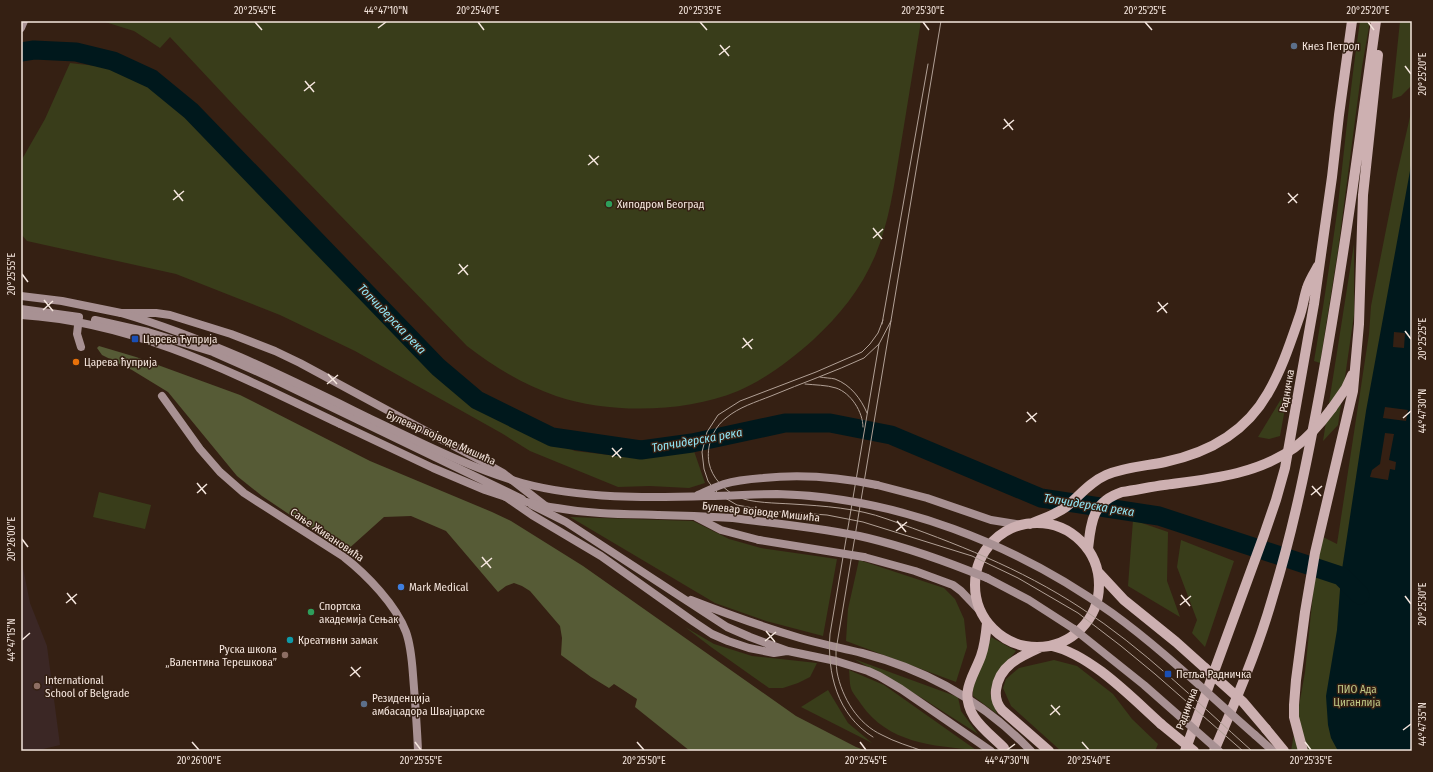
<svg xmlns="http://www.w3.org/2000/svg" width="1433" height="772" font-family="'Fira Sans Condensed',sans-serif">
  <rect width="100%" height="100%" fill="#352013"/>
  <path fill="#3b2725" d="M 21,558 L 30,603 L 47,646 L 60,745 L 35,751 L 21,751 Z"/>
  <path fill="#393d1a" d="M 102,21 L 921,21 C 914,64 907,107 900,150 C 894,186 889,223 875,256 C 861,289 839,316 813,340 C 792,359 764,380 738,391 C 684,413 610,414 556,396 C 524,385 494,367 467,346 L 241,113 L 170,37 L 160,48 L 134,31 Z
    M 1360,21 L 1370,21 L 1362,67 L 1338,250 L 1320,363 L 1314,361 C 1323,309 1331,257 1338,205 C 1345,143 1351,82 1360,21 Z
    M 1400,21 L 1412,21 L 1412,85 L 1401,96 L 1392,99 Z
    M 70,63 L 131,70 L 214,141 L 324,258 L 458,393 L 474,404 L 512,423 L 549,441 L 575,451 L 626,457 L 657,456 L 694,451 L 705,483 L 689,488 L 650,486 L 618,487 L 530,451 L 503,434 L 355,351 L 280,315 L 176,274 L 27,241 L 21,234 L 21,161 L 45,119 Z
    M 1412,108 L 1412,751 L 1291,751 L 1305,672 L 1319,535 L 1337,544 L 1369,334 L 1371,306 L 1397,174 Z
    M 1354,244 L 1354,315 L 1338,425 L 1323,441 Z
    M 1289,386 L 1280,436 L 1269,439 L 1258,437 Z
    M 99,492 L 151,505 L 145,529 L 93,517 Z
    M 570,517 L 693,521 L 729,539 L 761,548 L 837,559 L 823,636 L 766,621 L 715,603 Z
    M 1133,520 L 1168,532 L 1167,581 L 1180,617 L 1128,586 Z
    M 1181,540 L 1234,561 L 1205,647 L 1192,633 L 1197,620 L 1177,567 Z
    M 859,560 L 944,588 L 955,599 L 964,619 L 967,647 L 956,682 L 846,641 L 848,609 Z
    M 685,627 L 714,644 L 752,656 L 817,663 L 810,677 L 798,683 L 783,688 L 769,688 L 711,647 Z
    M 991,637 L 1016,651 L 996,675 L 990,693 L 997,714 L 973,696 L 973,685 L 982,662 Z
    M 854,659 L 958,697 L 961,711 L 978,734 L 922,698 Z
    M 1054,660 L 1077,666 L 1113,694 L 1132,719 L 1158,744 L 1155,751 L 1061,751 L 1011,706 L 1003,688 L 1006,679 L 1019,668 Z
    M 849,670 L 884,685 L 976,750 C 932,746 888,743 861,704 C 858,699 854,695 852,691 C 849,685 850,676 849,670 Z
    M 828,690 L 848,723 L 872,743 L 801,707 Z"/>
  <path fill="#565b36" d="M 99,346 L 136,357 L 240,395 L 370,461 L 492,512 L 511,521 L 583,566 L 796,716 L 856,747 L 867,751 L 690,751 L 635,707 L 637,699 L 614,684 L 609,688 L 591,677 L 561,655 L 562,638 L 560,626 L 530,591 L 522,586 L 514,583 L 506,586 L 498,592 L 446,531 L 411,516 L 384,517 L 345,552 L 262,496 L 237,476 L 168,392 L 132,370 L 102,355 L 97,348 Z"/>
  <path fill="#00181c" d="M 1412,160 L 1412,751 L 1338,751 L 1331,738 L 1328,725 L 1326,696 L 1337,630 L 1341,576 L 1366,411 Z"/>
  <path fill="#352013" d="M 1394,332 L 1405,333 L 1404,348 L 1393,347 Z
    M 1385,407 L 1408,410 L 1406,421 L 1383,418 Z
    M 1385,433 L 1394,434 L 1389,460 L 1396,462 L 1395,470 L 1390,469 L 1388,480 L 1370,477 L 1372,470 L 1380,464 Z"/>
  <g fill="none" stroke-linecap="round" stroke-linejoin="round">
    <path stroke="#00181c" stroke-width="19" d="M 21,52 L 34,50 L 76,52 L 113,61 L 152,79 L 191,111 L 438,367 L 477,400 L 552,437 L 641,450 L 692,443 L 785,423 L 830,423 L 891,435 L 1041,498 L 1159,516 L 1341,576 L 1360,595"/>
    <path stroke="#a89193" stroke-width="8" d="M 21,28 L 24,21
      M 21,296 L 62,301 L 121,313 L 156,313 L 170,315 L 231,334 L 275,351 L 300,363 L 487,464 L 503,473 L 548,508
      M 21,309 L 79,317 L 77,334 L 81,347
      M 95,320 L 148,332 L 213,352 L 267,376 L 522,499
      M 162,396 L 200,449 L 220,472 L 244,493 L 344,557 C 367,575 396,605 406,632 C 411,646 412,661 413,675 C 415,700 417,726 418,751
      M 340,424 L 433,468 L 485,490 L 506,497 L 532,515 L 601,556 L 694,622 L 712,634 L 728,641 L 749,648 L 774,653 L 787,651
      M 877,485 L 927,498 L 991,520 L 1022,525
      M 532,505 L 566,522 L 727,627 L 750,637 L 788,651 L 836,661 L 868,671 L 879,676 L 901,689 L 991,751
      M 658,515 L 694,516 L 733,518
      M 696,517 L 721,530 L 759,540
      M 864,557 L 915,571 L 953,585 L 961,591 L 982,613
      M 987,578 L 1029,600 L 1074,629
      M 691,600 C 727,614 763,627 800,638 C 821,644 842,648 862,653 C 927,670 985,703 1031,751
      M 1255,735 L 1273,751"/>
    <path stroke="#cdb0b1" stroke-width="10" d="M 1332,408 L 1346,388 L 1352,375
      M975 585a62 62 0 1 1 124 0a62 62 0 1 1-124 0Z
      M 1030,524 C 1042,519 1055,515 1066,507 C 1079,496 1090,482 1106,475 C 1125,467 1146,466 1165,462 C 1208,453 1246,432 1268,393 C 1282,369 1291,341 1300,315 C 1303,306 1304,297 1307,288 C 1309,281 1314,273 1318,266
      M 1098,572 L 1124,600 L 1176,642 L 1205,668
      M 1052,646 C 1091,655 1131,697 1161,724
      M 1039,648 C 1019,657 999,666 996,690 C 995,698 997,704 1002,710 L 1049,751
      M 1266,729 L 1284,751
      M 1185,751 L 1264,535 L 1276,500 L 1285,468 L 1314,304 L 1332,177 L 1339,115 L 1352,21
      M 1214,751 C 1236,700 1258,649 1273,596 C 1294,527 1308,457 1321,386 C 1343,265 1359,143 1376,21
      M 1303,751 L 1294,717 L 1294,705 L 1296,680 L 1305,612 L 1315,553 L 1353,391 L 1359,324 L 1363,195 L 1378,55"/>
    <path stroke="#b1a096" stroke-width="1" d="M 883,320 L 878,333 L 870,344 L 862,352 L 816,372 L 740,401 L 718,415 L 707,432 L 702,452 L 704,469 L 708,481 L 713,488 L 720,495 L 737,505 L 769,511 L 827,515 L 863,522 L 972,556 L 1018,578 L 1078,613 L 1121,646 L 1155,674 L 1243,751
      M 891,321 L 879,344 L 864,358 C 834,372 802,383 771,396 C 756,402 739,407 726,418 C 713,428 706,446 709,463 C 712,478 724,490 738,497 C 751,503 777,503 792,504 C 824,506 857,508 887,519 C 955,543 1020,568 1081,608 C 1143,648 1197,702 1252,751
      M 882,324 L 928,64
      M 820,377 C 825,378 831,378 835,379 C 851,385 861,399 867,413
      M 805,384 C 814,385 827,385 836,388 C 851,393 863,412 863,427
      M 873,737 C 837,715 827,673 830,634 L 879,344
      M 923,751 C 909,746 895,742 882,735 C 858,724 842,698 837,672 C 836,665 836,657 836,650 L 941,21"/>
    <path stroke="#a89193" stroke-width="8" d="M 121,313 C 210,339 291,380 373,420 C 422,443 470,468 522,483 C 582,499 647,498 708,496 C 731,496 754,494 777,494 C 896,497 1016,544 1112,613 C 1163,650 1208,694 1255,735
      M 21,315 C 137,322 237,375 340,424
      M 698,495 C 707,491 715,487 724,484 C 737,480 750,479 763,478 C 802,474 839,477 877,485
      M 506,497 C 523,501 540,506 557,508 C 590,514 624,514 658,515
      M 733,518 C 778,524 824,528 868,538 C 909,548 948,562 987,578
      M 759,540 L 864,557
      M 1074,629 L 1144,685 L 1219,751"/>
    <path stroke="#cdb0b1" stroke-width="10" d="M 1088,549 C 1091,522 1092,502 1122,492 C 1136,490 1150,487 1164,485 C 1209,479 1256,475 1294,448 C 1309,437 1321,423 1332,408
      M 987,623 C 986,634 985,645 981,656 C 973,678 959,692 974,717 C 981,728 994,738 1004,748
      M 1205,668 L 1243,702 L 1266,729
      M 1161,724 L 1194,751"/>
  </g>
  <path fill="none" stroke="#f5e6de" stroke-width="1.5" d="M 255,22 L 262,30M 478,22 L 484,30M 700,22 L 707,30M 923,22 L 929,30M 1145,22 L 1152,30M 1368,22 L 1374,30M 378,28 L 386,22M 720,45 L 729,56M 719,55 L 730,46M 1405,66 L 1411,74M 305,81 L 314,92M 304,91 L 315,82M 1004,119 L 1013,130M 1003,129 L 1014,120M 589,155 L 598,165M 588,165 L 599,156M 174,190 L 183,201M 1288,193 L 1297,203M 173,200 L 184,191M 1288,203 L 1298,194M 873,228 L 882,239M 873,238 L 883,229M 459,264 L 468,275M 22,274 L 28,282M 458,274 L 468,265M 44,300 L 53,311M 1158,302 L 1167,313M 43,310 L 53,301M 1157,312 L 1168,303M 1405,331 L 1411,339M 743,338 L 752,349M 742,348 L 753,339M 328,374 L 337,384M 327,384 L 338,375M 1027,412 L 1036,422M 1403,418 L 1411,411M 1026,422 L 1037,413M 612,448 L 621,458M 612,457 L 622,448M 197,483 L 206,494M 1312,486 L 1321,496M 197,493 L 207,484M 1311,495 L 1322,486M 897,521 L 906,532M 896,531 L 907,522M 22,539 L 28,547M 482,557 L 491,568M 481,567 L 492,558M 67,593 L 76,604M 1181,595 L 1190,606M 1405,596 L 1411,604M 66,603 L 77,594M 1180,605 L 1191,596M 766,631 L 775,642M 22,640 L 30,633M 765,641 L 776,632M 351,667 L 360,677M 350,676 L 361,667M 1051,705 L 1060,715M 1050,715 L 1060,706M 1403,730 L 1411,724M 192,742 L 199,750M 415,742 L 421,750M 637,742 L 644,750M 860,742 L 866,750M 1082,742 L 1089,750M 1305,742 L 1311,750M 1007,750 L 1015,744"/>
  <g fill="#5c6f8a" stroke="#352013" stroke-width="1.5">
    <circle cx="1294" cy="46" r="4"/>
    <circle cx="364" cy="704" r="4"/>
  </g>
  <g fill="#2e9e5b" stroke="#352013" stroke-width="1.5">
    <circle cx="609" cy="204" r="4"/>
    <circle cx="311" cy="612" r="4"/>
  </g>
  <g fill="#1a4fb4" stroke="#352013" stroke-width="1.5">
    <rect x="131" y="335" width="8" height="8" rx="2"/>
    <rect x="1164" y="670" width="8" height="8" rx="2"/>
  </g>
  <circle fill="#e8710a" stroke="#352013" stroke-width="1.5" cx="76" cy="362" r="4"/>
  <circle fill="#3f7fe0" stroke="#352013" stroke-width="1.5" cx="401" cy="587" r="4"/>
  <circle fill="#0f9aa8" stroke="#352013" stroke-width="1.5" cx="290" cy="640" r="4"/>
  <g fill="#8d6e63" stroke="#352013" stroke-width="1.5">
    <circle cx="285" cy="655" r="4"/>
    <circle cx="37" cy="686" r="4"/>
  </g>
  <g text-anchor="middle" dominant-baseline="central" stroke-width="3" stroke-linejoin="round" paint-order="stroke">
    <g font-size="11" fill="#f5e6de" stroke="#352013" text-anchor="start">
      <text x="1302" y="46">Кнез Петрол</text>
      <text x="617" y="204">Хиподром Београд</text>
      <text x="143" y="339">Царева Ћуприја</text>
      <text x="84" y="362">Царева ћуприја</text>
      <text x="409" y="587">Mark Medical</text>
      <text x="319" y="606">Спортска<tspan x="319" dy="13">академија Сењак</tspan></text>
      <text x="298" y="640">Креативни замак</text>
      <text x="277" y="649" text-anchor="end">Руска школа<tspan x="277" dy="13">„Валентина Терешкова”</tspan></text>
      <text x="1176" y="674">Петља Радничка</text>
      <text x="45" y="680">International<tspan x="45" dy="13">School of Belgrade</tspan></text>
      <text x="372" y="698">Резиденција<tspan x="372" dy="13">амбасадора Швајцарске</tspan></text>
    </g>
    <g font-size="11" fill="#f5e6de" stroke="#352013">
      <text transform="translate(1287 391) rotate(-80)">Радничка</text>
      <text transform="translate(441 438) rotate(24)">Булевар војводе Мишића</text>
      <text transform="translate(761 512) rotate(6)">Булевар војводе Мишића</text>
      <text transform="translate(327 535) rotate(34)">Сање Живановића</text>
      <text transform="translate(1187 709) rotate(-70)">Радничка</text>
    </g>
    <g font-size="11" fill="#bfc887" stroke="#352013">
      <text x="1357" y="689">ПИО Ада<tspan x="1357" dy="13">Циганлија</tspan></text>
    </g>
    <g font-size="12" font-style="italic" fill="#91e7f7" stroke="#352013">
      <text transform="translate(392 319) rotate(46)">Топчидерска река</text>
      <text transform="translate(697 440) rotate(-10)">Топчидерска река</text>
      <text transform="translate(1089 505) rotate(9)">Топчидерска река</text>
    </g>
  </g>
  <rect width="1433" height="772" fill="none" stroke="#352013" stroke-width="44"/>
  <rect x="22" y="22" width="1389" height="728" fill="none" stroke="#f5e6de" stroke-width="1.5"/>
  <g font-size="10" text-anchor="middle" fill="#f5e6de">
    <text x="255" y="14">20°25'45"E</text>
    <text x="386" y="14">44°47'10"N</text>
    <text x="478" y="14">20°25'40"E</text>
    <text x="700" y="14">20°25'35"E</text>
    <text x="923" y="14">20°25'30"E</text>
    <text x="1145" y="14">20°25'25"E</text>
    <text x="1368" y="14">20°25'20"E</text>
    <text transform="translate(1422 74) rotate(-90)" y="4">20°25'20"E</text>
    <text transform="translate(11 274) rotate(-90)" y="4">20°25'55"E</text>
    <text transform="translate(1422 339) rotate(-90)" y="4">20°25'25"E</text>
    <text transform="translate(1422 411) rotate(-90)" y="4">44°47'30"N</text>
    <text transform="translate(11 539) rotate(-90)" y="4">20°26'00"E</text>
    <text transform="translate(1422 604) rotate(-90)" y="4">20°25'30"E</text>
    <text transform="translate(11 640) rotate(-90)" y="4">44°47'15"N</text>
    <text transform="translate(1422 724) rotate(-90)" y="4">44°47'35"N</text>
    <text x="199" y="764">20°26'00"E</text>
    <text x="421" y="764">20°25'55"E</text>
    <text x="644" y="764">20°25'50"E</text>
    <text x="866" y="764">20°25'45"E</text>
    <text x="1007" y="764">44°47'30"N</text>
    <text x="1089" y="764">20°25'40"E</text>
    <text x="1311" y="764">20°25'35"E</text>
  </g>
</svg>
